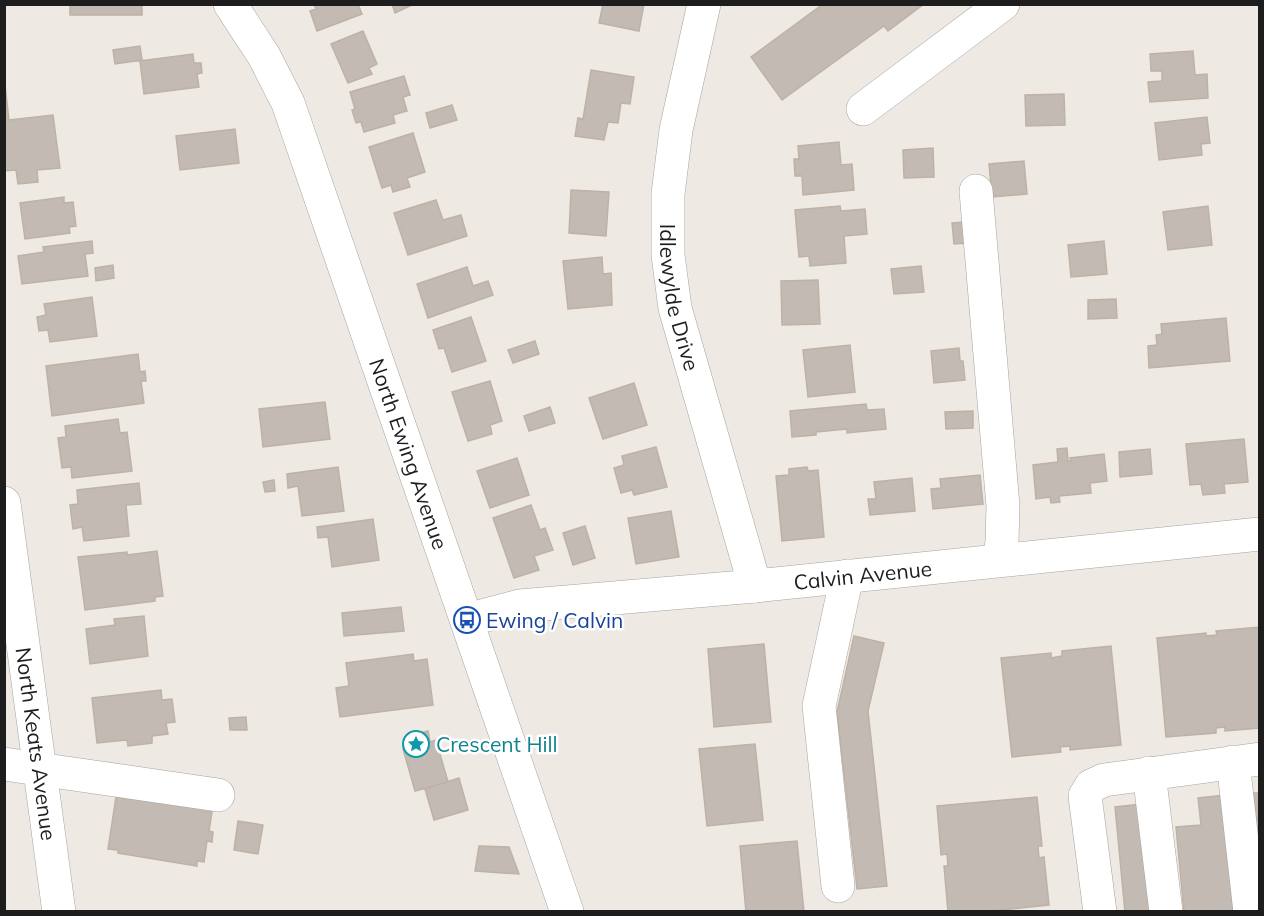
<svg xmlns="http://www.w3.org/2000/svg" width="1264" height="916" font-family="Mulish,sans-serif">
  <rect width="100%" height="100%" fill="#eeeae3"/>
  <path fill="#c2bab3" stroke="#bfb1a6" stroke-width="1.5" d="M 70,4 L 142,4 L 142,15 L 70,15 Z
    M 314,4 L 358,4 L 362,14 L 317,31 L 310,11 L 316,9 Z
    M 392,4 L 414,4 L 395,13 Z
    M 603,4 L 644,4 L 639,31 L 599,23 Z
    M 823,4 L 924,4 L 888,31 L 884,26 L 782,100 L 751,57 Z
    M 363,31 L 377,64 L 369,68 L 372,74 L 348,83 L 331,44 Z
    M 140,46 L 142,60 L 115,64 L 113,50 Z
    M 1193,51 L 1195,75 L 1207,74 L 1208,98 L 1150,102 L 1148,82 L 1162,81 L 1162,71 L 1151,71 L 1150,54 Z
    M 193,54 L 194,63 L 201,63 L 202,73 L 197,74 L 199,87 L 144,94 L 140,61 Z
    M 591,70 L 634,77 L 630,104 L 621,103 L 618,123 L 608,122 L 604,140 L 575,136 L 578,118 L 583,119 Z
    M 4,76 L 9,120 L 53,115 L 60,168 L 37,170 L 38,182 L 18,184 L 16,170 L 4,171 Z
    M 404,76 L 410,95 L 403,97 L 407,111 L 393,115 L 395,123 L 364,132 L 361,122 L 356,123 L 352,110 L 355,109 L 350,92 Z
    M 1064,94 L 1065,125 L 1026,126 L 1025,95 Z
    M 452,105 L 457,120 L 430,128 L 426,113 Z
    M 1207,117 L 1210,143 L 1201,144 L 1202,155 L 1159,160 L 1155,123 Z
    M 235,129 L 239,163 L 180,170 L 176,136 Z
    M 413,133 L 425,172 L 407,178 L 410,187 L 393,192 L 391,185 L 382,188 L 369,147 Z
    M 839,142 L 841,165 L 852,164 L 854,190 L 803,195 L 802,176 L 795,176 L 794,159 L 799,159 L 798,146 Z
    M 933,148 L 934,177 L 904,178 L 903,150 Z
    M 1024,161 L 1027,194 L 992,197 L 989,164 Z
    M 571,190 L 609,192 L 606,236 L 569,233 Z
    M 64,197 L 64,203 L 73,202 L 76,226 L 69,227 L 70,233 L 25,239 L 20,203 Z
    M 436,200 L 443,220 L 461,215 L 467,236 L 408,255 L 394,213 Z
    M 840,206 L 841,211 L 865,209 L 867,234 L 844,236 L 846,263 L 810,266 L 809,256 L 799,257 L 795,210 Z
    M 1208,206 L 1212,245 L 1168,250 L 1163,212 Z
    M 965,222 L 967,243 L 954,244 L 952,223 Z
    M 92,241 L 93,253 L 85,254 L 88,276 L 22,284 L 18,256 L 44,252 L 43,247 Z
    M 1104,241 L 1107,274 L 1071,277 L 1068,245 Z
    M 602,257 L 603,274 L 611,273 L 612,305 L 568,309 L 563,261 Z
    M 113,265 L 114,278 L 96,281 L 95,268 Z
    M 921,266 L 924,292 L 894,294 L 891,269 Z
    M 467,267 L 473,286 L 488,281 L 493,295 L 428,318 L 417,284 Z
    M 818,280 L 820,324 L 782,325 L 781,281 Z
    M 92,297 L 97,336 L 50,342 L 48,330 L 39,331 L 37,317 L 46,315 L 44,304 Z
    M 1116,299 L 1117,318 L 1088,319 L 1088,300 Z
    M 471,317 L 486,361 L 452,372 L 444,348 L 439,349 L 433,330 Z
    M 1226,318 L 1230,361 L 1149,368 L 1148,346 L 1157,345 L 1156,335 L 1162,334 L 1161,324 Z
    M 535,341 L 539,354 L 513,363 L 508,350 Z
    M 850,345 L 855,392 L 808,397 L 803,350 Z
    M 959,348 L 960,361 L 963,361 L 965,380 L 934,383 L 931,351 Z
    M 138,354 L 140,372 L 145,371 L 146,381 L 141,381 L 144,403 L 52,416 L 46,366 Z
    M 490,381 L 502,421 L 490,425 L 492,434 L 468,441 L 452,392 Z
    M 634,383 L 647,425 L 603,439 L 589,398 Z
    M 325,402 L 330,439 L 263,447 L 259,409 Z
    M 866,404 L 867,410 L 884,409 L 886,429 L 847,433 L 847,429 L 816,432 L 816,435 L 792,437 L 790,411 Z
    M 550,407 L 555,423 L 529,431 L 524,416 Z
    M 973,411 L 973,428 L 946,429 L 945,412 Z
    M 118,419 L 120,433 L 127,432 L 132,471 L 72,478 L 71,467 L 62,468 L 58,438 L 66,437 L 65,426 Z
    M 1244,439 L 1248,482 L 1224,484 L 1225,493 L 1203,495 L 1201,484 L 1190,485 L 1186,444 Z
    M 656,447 L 667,487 L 634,495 L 632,490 L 621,493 L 614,468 L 624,465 L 622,456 Z
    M 1067,448 L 1068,461 L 1071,461 L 1070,458 L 1104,454 L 1107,481 L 1090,483 L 1091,493 L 1059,496 L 1060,502 L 1051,503 L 1050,497 L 1036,499 L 1033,465 L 1058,462 L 1057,449 Z
    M 1150,449 L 1152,474 L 1120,477 L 1119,452 Z
    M 517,458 L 529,495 L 490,508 L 477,471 Z
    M 338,467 L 344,511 L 302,516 L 298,486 L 288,488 L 287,474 Z
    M 807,467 L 808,471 L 818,470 L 824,537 L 782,541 L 776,476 L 789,475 L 789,469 Z
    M 980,475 L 983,504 L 933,509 L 931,489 L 941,488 L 940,479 Z
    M 912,478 L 915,511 L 870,515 L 868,499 L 876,499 L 874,482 Z
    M 274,480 L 275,491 L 265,492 L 263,482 Z
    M 139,483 L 141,504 L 126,505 L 129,536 L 84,541 L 82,527 L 73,529 L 70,505 L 78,504 L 77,490 Z
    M 531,505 L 540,530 L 545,528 L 553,550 L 534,556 L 539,570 L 514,578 L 493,518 Z
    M 671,511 L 679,557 L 636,564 L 628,518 Z
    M 373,519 L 379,560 L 332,567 L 328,537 L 318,538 L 317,527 Z
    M 585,526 L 595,558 L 573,565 L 563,533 Z
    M 157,551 L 163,596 L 155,597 L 155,601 L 85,610 L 78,557 L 127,552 L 127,555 Z
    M 401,607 L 404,631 L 344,636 L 342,613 Z
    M 144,616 L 148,656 L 90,664 L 86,629 L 115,625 L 114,619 Z
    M 1260,627 L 1260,728 L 1225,731 L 1225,727 L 1216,728 L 1216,733 L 1166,737 L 1157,638 L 1206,633 L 1206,636 L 1217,635 L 1216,631 Z
    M 854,636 L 884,643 L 868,711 L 887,886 L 857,889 L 837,712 Z
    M 764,644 L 771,722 L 714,727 L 708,649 Z
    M 1111,646 L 1121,745 L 1070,750 L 1070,746 L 1060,747 L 1061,752 L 1012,757 L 1001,658 L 1051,653 L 1051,658 L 1062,656 L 1062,651 Z
    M 413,654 L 414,661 L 427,659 L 433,705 L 340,717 L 336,688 L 349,686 L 346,663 Z
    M 161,690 L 162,700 L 172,699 L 175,722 L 166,723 L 168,734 L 152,736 L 152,743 L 128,746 L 127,740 L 97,743 L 92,698 Z
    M 246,717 L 247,730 L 230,730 L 229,718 Z
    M 428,731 L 430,742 L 436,740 L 448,782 L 415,791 L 403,749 L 413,746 L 410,736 Z
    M 755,744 L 763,820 L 707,826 L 699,749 Z
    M 459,778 L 468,810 L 434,820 L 425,789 Z
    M 1253,793 L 1260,793 L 1260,857 Z
    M 126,794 L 205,807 L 204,811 L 212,812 L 209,831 L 213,832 L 212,842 L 207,841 L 204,862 L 197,861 L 197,866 L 118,853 L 118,850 L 108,849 L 116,797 L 126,799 Z
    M 1225,795 L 1236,912 L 1184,912 L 1176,827 L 1201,825 L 1198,798 Z
    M 1037,797 L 1042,846 L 1038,846 L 1039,858 L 1044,857 L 1049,905 L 981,912 L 948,912 L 944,866 L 948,866 L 947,854 L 941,855 L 937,806 Z
    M 1141,804 L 1152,912 L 1125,912 L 1115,807 Z
    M 238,821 L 263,825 L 258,854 L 234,850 Z
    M 797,841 L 804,912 L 746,912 L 740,846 Z
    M 479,846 L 509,847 L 519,874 L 475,871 Z"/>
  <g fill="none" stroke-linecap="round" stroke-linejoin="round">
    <defs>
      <g id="minor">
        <path id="s1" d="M 230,4 L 264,56 L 288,103 L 567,912"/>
        <path id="s2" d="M 704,4 L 676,130 L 668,194 L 668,255 L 675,308 L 755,586"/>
        <path d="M 863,109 L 1003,4"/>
        <path d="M 976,191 L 1003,506 L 1002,542 L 999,560"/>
        <path id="s3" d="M 4,503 L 59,912"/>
        <path id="s4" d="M 467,620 L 520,606 L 755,586 L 1260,534"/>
        <path d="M 1233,762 L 1250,912"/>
        <path d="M 4,764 L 218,795"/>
        <path d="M 1149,773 L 1166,912"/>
        <path d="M 838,886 L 819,706 L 847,576"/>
        <path d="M 1100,912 L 1085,796 L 1091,786 L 1104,780 L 1260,759"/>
      </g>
    </defs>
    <use href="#minor" stroke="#a4a4a4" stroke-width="34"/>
    <use href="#minor" stroke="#fff" stroke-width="33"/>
  </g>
  <defs>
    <symbol id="bus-ring" viewBox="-11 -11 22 22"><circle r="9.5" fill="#fff" stroke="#1a4fb4" stroke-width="1.5"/><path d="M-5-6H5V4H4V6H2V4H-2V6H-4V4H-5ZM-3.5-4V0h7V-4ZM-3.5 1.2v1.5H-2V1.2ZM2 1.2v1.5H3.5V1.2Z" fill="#1a4fb4"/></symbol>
    <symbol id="sight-ring" viewBox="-11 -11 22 22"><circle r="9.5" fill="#fff" stroke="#0f9aa8" stroke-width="1.5"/><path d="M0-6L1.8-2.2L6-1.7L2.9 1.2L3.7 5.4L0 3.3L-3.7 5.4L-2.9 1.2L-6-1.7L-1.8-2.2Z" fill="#0f9aa8"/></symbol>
  </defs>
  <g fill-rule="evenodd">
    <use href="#bus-ring" x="452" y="605" width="30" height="30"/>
    <use href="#sight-ring" x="401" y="729" width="30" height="30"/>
  </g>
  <g text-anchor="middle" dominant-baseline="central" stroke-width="5" stroke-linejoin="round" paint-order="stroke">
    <g font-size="21" fill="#1d1d1d" stroke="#fff">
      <text stroke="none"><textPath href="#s2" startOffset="298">Idlewylde Drive</textPath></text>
      <text stroke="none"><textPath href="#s1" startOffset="486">North Ewing Avenue</textPath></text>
      <text stroke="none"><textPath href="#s4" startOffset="399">Calvin Avenue</textPath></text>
      <text stroke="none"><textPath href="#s3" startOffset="243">North Keats Avenue</textPath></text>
    </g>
    <g font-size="21" fill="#164399" stroke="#fff" text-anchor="start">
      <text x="486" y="620">Ewing / Calvin</text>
    </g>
    <g font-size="21" fill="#0d838f" stroke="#fff" text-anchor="start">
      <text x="436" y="744">Crescent Hill</text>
    </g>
  </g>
  <rect width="1264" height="916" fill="none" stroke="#1d1d1d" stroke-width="12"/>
</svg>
